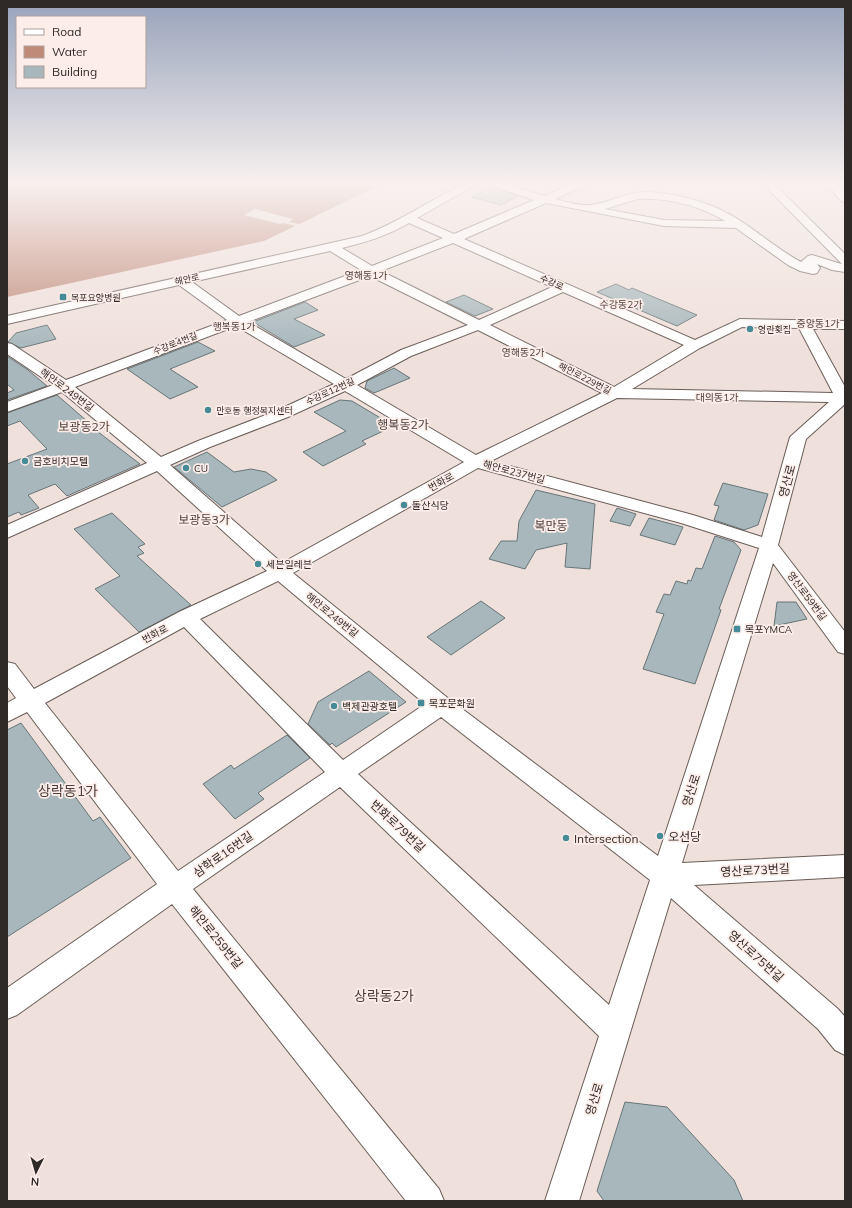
<svg xmlns="http://www.w3.org/2000/svg" width="852" height="1208" font-family="Mulish,'Noto Sans KR',sans-serif">
  <rect width="100%" height="100%" fill="#f0e0db"/>
  <path fill="#c08a78" d="M 7,184 L 382,184 L 264,241 L 7,297 Z"/>
  <path fill="#f0e0db" d="M 255,209 L 293,219 L 289,222 L 299,224 L 296,226 L 283,223 L 280,224 L 244,215 Z"/>
  <path fill="#a7b7bb" stroke="#667578" d="M 491,187 L 492,187 L 518,196 L 501,205 L 471,197 Z
    M 616,284 L 629,290 L 632,288 L 697,315 L 677,326 L 597,292 Z
    M 464,295 L 493,309 L 475,316 L 446,302 Z
    M 305,302 L 318,310 L 294,319 L 325,335 L 294,347 L 253,322 Z
    M 47,325 L 56,339 L 21,348 L 8,342 L 16,333 Z
    M 198,342 L 215,351 L 170,369 L 198,387 L 170,399 L 127,369 Z
    M 7,356 L 28,370 L 47,386 L 7,400 L 7,393 L 14,390 L 7,384 Z
    M 394,368 L 410,378 L 374,393 L 365,388 L 367,381 Z
    M 57,395 L 95,428 L 93,428 L 140,464 L 67,496 L 55,484 L 28,495 L 39,508 L 21,515 L 19,512 L 7,517 L 7,464 L 47,449 L 20,421 L 7,426 L 7,413 Z
    M 340,400 L 352,401 L 394,426 L 362,441 L 366,444 L 323,466 L 303,452 L 346,431 L 314,412 Z
    M 207,452 L 234,472 L 251,469 L 266,472 L 277,480 L 222,507 L 174,467 Z
    M 723,483 L 768,494 L 758,525 L 744,530 L 714,520 L 719,506 L 714,505 Z
    M 536,490 L 595,504 L 590,569 L 565,567 L 567,543 L 536,550 L 525,569 L 489,559 L 501,541 L 517,541 L 519,521 Z
    M 617,508 L 636,514 L 630,526 L 610,521 Z
    M 112,513 L 145,544 L 138,547 L 144,553 L 137,556 L 191,605 L 139,632 L 95,589 L 120,576 L 74,529 Z
    M 649,518 L 683,527 L 675,545 L 640,535 Z
    M 715,536 L 734,542 L 741,550 L 719,609 L 721,610 L 695,684 L 643,669 L 664,614 L 656,612 L 664,594 L 670,595 L 676,581 L 687,584 L 688,580 L 691,581 L 696,568 L 702,569 Z
    M 481,601 L 505,618 L 451,655 L 427,637 Z
    M 777,602 L 796,602 L 807,619 L 774,626 Z
    M 369,671 L 406,702 L 336,747 L 332,743 L 330,745 L 308,724 L 318,702 Z
    M 21,723 L 93,821 L 100,817 L 131,858 L 7,937 L 7,730 Z
    M 287,735 L 310,758 L 258,793 L 264,799 L 235,819 L 203,784 L 231,765 L 234,769 Z
    M 625,1102 L 667,1107 L 734,1180 L 743,1201 L 604,1201 L 597,1191 Z"/>
  <g fill="none" stroke-linecap="round" stroke-linejoin="round">
    <defs>
      <path id="minor" d="M 464,184 L 477,184 L 417,218 L 454,234 L 534,200 L 492,186 L 491,184 L 506,184 L 544,196 L 572,184 L 585,184 L 584,186 L 555,199 C 566,202 580,206 591,205 C 609,203 626,192 645,192 C 669,192 706,201 727,213 C 753,227 775,248 801,262 L 808,256 L 812,255 L 838,263 L 842,264 L 763,184 L 774,184 L 845,254 L 845,272 L 832,270 L 817,264 L 820,268 L 817,273 L 813,274 L 800,271 L 788,265 L 736,228 L 664,226 L 546,203 L 464,239 L 695,340 L 740,319 L 845,321 L 845,329 L 813,329 L 845,387 L 845,404 L 806,439 L 778,545 L 845,632 L 845,654 L 838,652 L 773,563 L 682,863 L 845,855 L 845,877 L 694,885 L 838,1009 L 845,1017 L 845,1055 L 835,1050 L 818,1029 L 671,898 L 579,1201 L 545,1201 L 599,1036 L 340,787 L 193,889 L 439,1189 L 444,1201 L 406,1201 L 172,904 L 17,1015 L 7,1019 L 7,988 L 157,884 L 27,712 L 7,722 L 7,703 L 16,698 L 7,686 L 7,662 L 15,664 L 34,689 L 179,612 L 267,571 L 157,471 L 7,538 L 7,525 L 147,463 L 62,392 L 7,412 L 7,402 L 53,385 L 7,354 L 7,343 L 12,344 L 66,380 L 227,320 L 179,285 L 7,324 L 7,316 L 362,236 C 398,223 430,200 464,184 ZM 638,199 C 666,197 701,206 725,221 L 664,220 L 605,209 ZM 409,223 L 443,238 L 372,266 L 342,248 C 366,242 387,236 409,223 ZM 453,243 L 552,287 L 479,320 L 381,271 ZM 330,251 L 361,270 L 239,316 L 192,282 ZM 370,276 L 468,325 L 401,350 L 346,379 L 248,322 ZM 563,292 L 684,345 L 614,387 L 490,325 ZM 236,326 L 334,384 L 276,411 L 198,441 L 161,457 L 75,387 ZM 742,327 L 799,328 L 833,393 L 632,389 L 700,348 ZM 478,330 L 602,393 L 476,455 L 357,385 L 411,356 ZM 345,391 L 464,462 L 282,563 L 170,465 L 210,447 L 288,417 ZM 617,398 L 829,402 L 790,437 L 762,537 L 693,515 L 491,461 ZM 478,468 L 681,523 L 759,548 L 658,856 L 449,699 L 293,573 ZM 278,581 L 425,704 L 343,760 L 200,619 ZM 184,627 L 325,772 L 178,871 L 45,703 ZM 441,717 L 650,880 L 609,1005 L 358,774 Z
        M 827,184 L 837,184 L 845,192 L 845,202 L 841,201 Z"/>
    </defs>
    <use href="#minor" stroke="#695c57" stroke-width="2"/>
    <use href="#minor" fill="#fff" fill-rule="evenodd"/>
  </g>
  <linearGradient id="sky" x2="0" y2="1"><stop stop-color="#98a3bb"/><stop offset="0.52" stop-color="#f8f1ef"/><stop offset="1" stop-color="#f8f1ef" stop-opacity="0"/></linearGradient>
  <rect width="852" height="353" fill="url(#sky)"/>
  <g fill="#458a97" stroke="#fdede8" stroke-width="1.5">
    <rect x="59" y="293" width="8" height="8" rx="2"/>
    <circle cx="750" cy="329" r="4"/>
    <circle cx="208" cy="410" r="4"/>
    <circle cx="25" cy="461" r="4"/>
    <circle cx="186" cy="468" r="4"/>
    <circle cx="404" cy="505" r="4"/>
    <circle cx="258" cy="564" r="4"/>
    <rect x="733" y="625" width="8" height="8" rx="2"/>
    <rect x="417" y="699" width="8" height="8" rx="2"/>
    <circle cx="334" cy="706" r="4"/>
    <circle cx="660" cy="836" r="4"/>
    <circle cx="566" cy="838" r="4"/>
  </g>
  <g text-anchor="middle" dominant-baseline="central" stroke-width="3.5" stroke-linejoin="round" paint-order="stroke">
    <g font-size="9" fill="#2f2927" stroke="#fdede8">
      <text transform="translate(187 279) rotate(-12)">해안로</text>
      <text transform="translate(552 282) rotate(24)">수강로</text>
      <text transform="translate(175 343) rotate(-21)">수강로4번길</text>
      <text transform="translate(585 378) rotate(27)">해안로229번길</text>
      <text transform="translate(330 391) rotate(-25)">수강로12번길</text>
    </g>
    <g font-size="9" fill="#2f2927" stroke="#fdede8" text-anchor="start">
      <text x="71" y="297">목포요양병원</text>
      <text x="758" y="329">영란횟집</text>
      <text x="216" y="410">만호동 행정복지센터</text>
    </g>
    <g font-size="10" fill="#4c3f3b" stroke="#fdede8">
      <text x="366" y="275">영해동1가</text>
      <text x="621" y="304">수강동2가</text>
      <text x="818" y="323">중앙동1가</text>
      <text x="234" y="326">행복동1가</text>
      <text x="523" y="352">영해동2가</text>
      <text x="717" y="397">대의동1가</text>
    </g>
    <g font-size="10" fill="#2f2927" stroke="#fdede8">
      <text transform="translate(67 390) rotate(37)">해안로249번길</text>
      <text transform="translate(514 472) rotate(15)">해안로237번길</text>
      <text transform="translate(441 482) rotate(-29)">번화로</text>
      <text transform="translate(807 596) rotate(53)">영산로59번길</text>
      <text transform="translate(332 615) rotate(39)">해안로249번길</text>
      <text transform="translate(155 634) rotate(-28)">번화로</text>
    </g>
    <g font-size="10" fill="#2f2927" stroke="#fdede8" text-anchor="start">
      <text x="33" y="461">금호비치모텔</text>
      <text x="194" y="468">CU</text>
      <text x="412" y="505">돌산식당</text>
      <text x="266" y="564">세븐일레븐</text>
      <text x="745" y="629">목포YMCA</text>
      <text x="429" y="703">목포문화원</text>
      <text x="342" y="706">백제관광호텔</text>
    </g>
    <g font-size="12" fill="#4c3f3b" stroke="#fdede8">
      <text x="403" y="424">행복동2가</text>
      <text x="84" y="426">보광동2가</text>
      <text x="204" y="519">보광동3가</text>
      <text x="551" y="525">복만동</text>
    </g>
    <g font-size="12" fill="#2f2927" stroke="#fdede8">
      <text transform="translate(787 481) rotate(-75)">영산로</text>
      <text transform="translate(691 790) rotate(-72)">영산로</text>
      <text transform="translate(398 826) rotate(43)">번화로79번길</text>
      <text transform="translate(223 854) rotate(-35)">삼학로16번길</text>
      <text transform="translate(755 870) rotate(-3)">영산로73번길</text>
      <text transform="translate(216 937) rotate(51)">해안로259번길</text>
      <text transform="translate(756 956) rotate(42)">영산로75번길</text>
      <text transform="translate(594 1099) rotate(-73)">영산로</text>
    </g>
    <g font-size="12" fill="#2f2927" stroke="#fdede8" text-anchor="start">
      <text x="668" y="836">오선당</text>
      <text x="574" y="838">Intersection</text>
    </g>
    <g font-size="14" fill="#4c3f3b" stroke="#fdede8">
      <text x="68" y="791">상락동1가</text>
      <text x="384" y="996">상락동2가</text>
    </g>
  </g>
  <rect width="852" height="1208" fill="none" stroke="#2f2927" stroke-width="16"/>
  <rect x="16" y="16" width="130" height="72" fill="#fdede8" stroke="#ab9f9b"/>
  <rect x="24" y="29" width="20" height="6" fill="#ffffff" stroke="#ab9f9b"/>
  <text x="52" y="36" font-size="12" fill="#2f2927">Road</text>
  <rect x="24" y="46" width="20" height="12" fill="#c08a78" stroke="#ab9f9b"/>
  <text x="52" y="56" font-size="12" fill="#2f2927">Water</text>
  <rect x="24" y="66" width="20" height="12" fill="#a7b7bb" stroke="#ab9f9b"/>
  <text x="52" y="76" font-size="12" fill="#2f2927">Building</text>
  <g transform="translate(36 1172) rotate(185)" stroke="#fdede8" stroke-width="3" paint-order="stroke">
  <path d="M0-3L7 15L0 10L-7 15Z" fill="#2f2927"/>
  <text y="-6" font-size="11" font-weight="bold" text-anchor="middle" fill="#2f2927">N</text>
  </g>
</svg>
